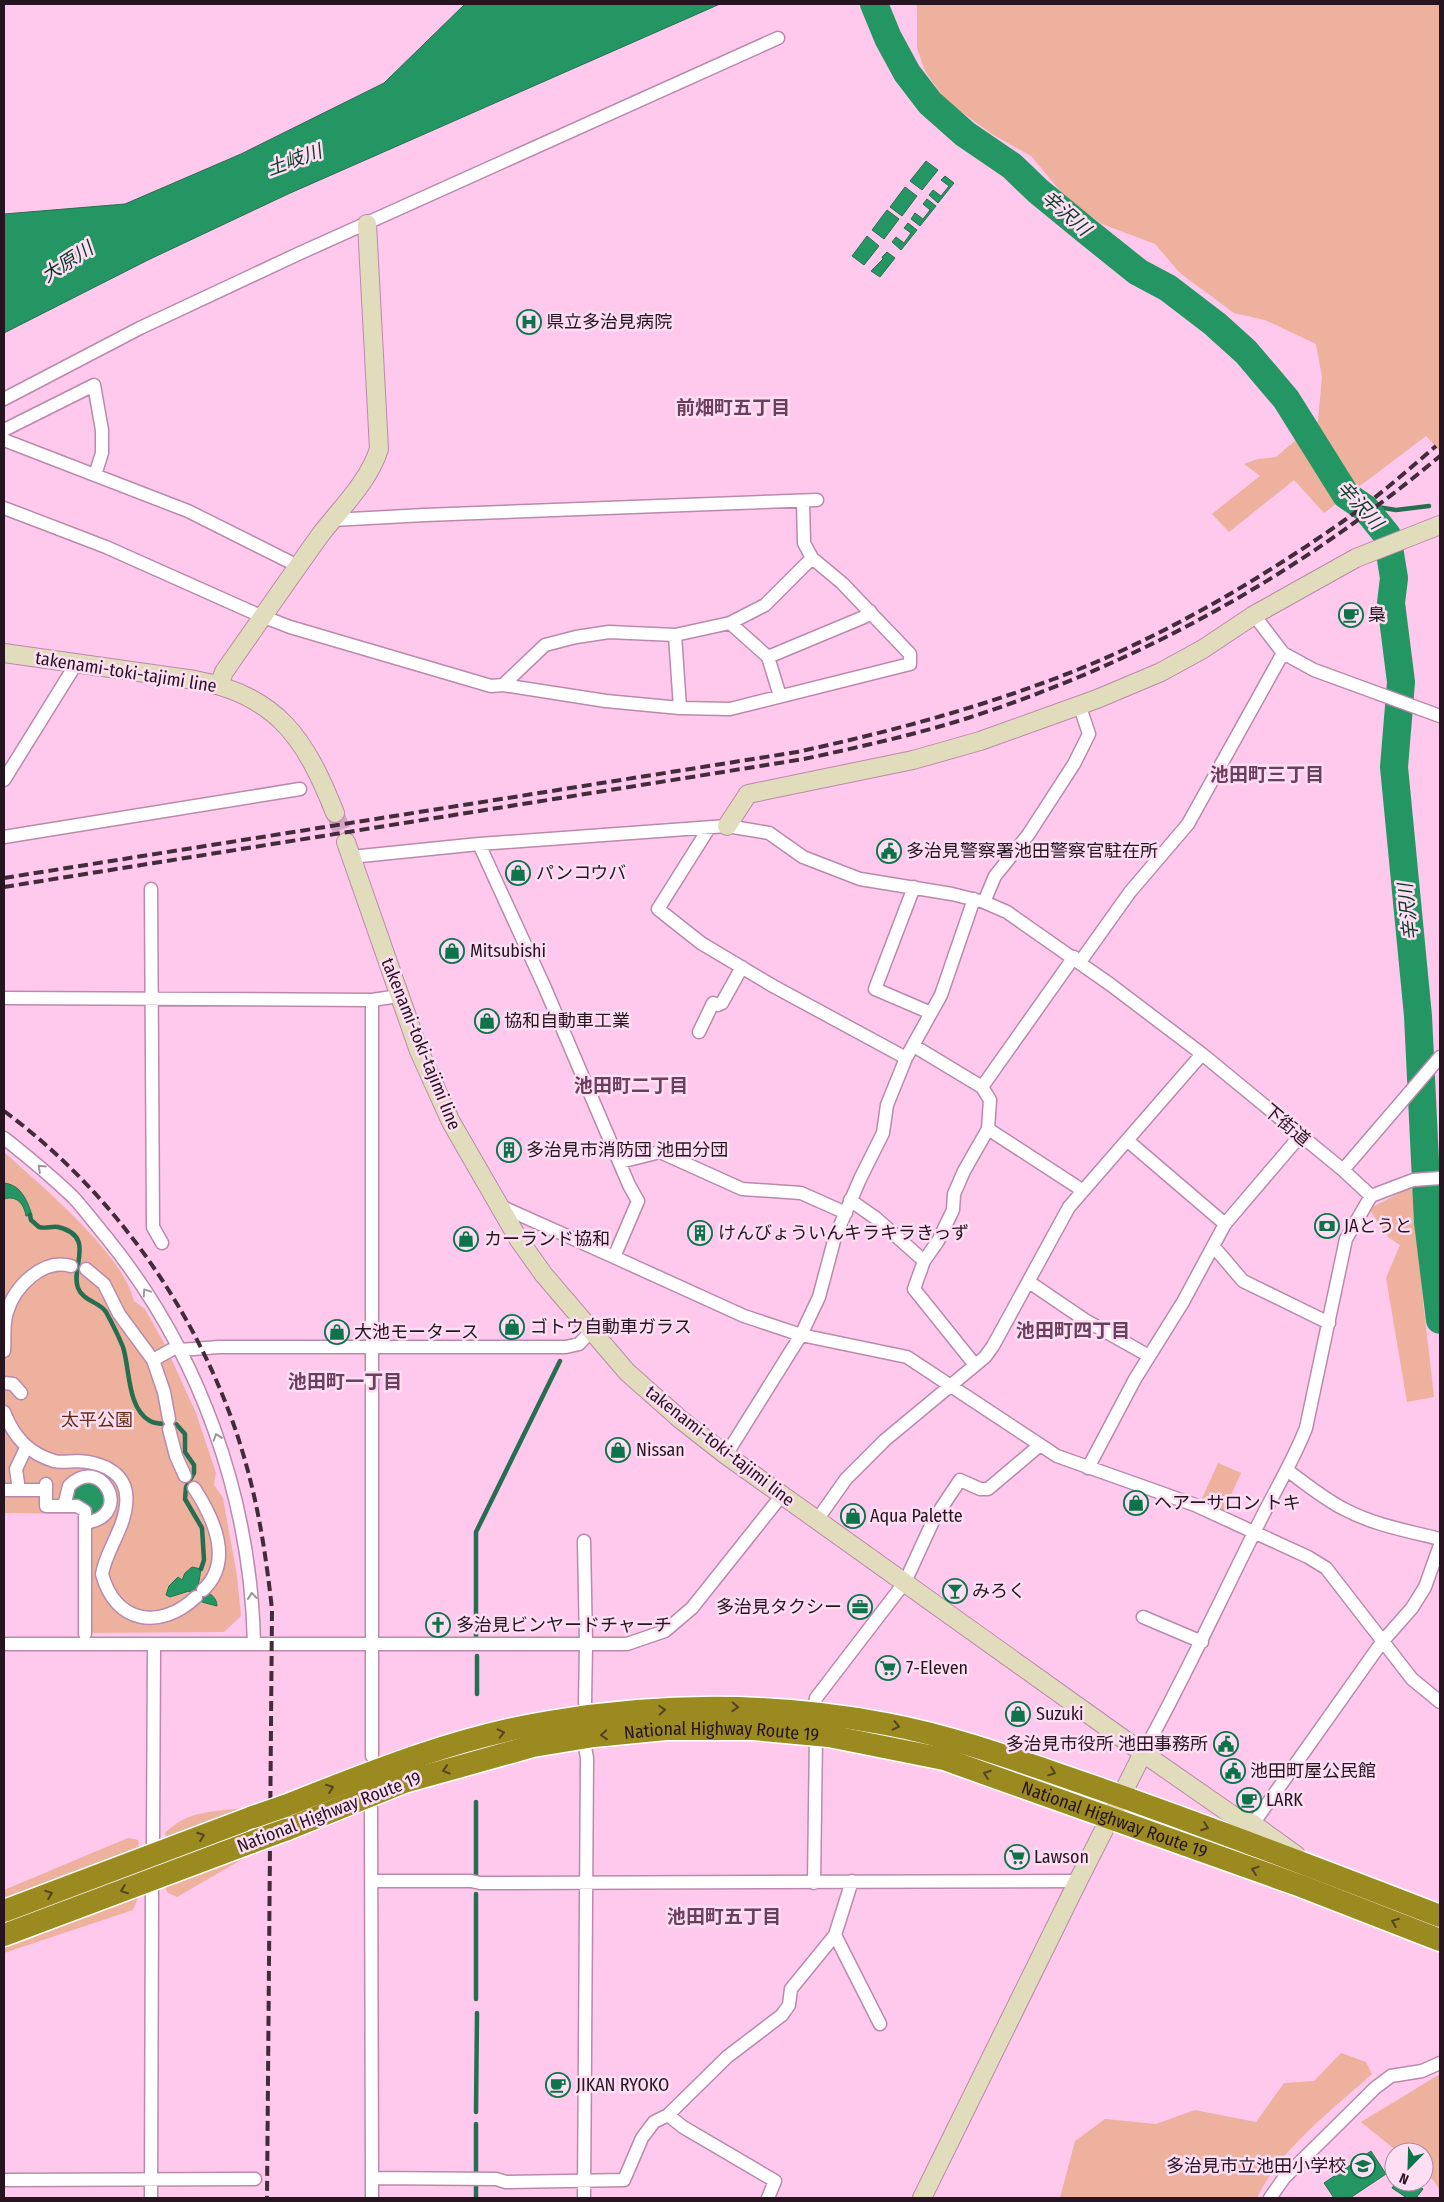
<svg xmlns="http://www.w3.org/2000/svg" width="1444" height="2202" font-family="'Fira Sans Condensed','Noto Sans JP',sans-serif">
  <rect width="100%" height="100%" fill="#fec9ec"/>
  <path fill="#edb19d" d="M 917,4 L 1440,4 L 1440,451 L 1426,436 L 1324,513 L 1294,480 L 1229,532 L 1212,514 L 1260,476 L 1244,464 L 1258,459 L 1276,457 L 1318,421 L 1322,377 L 1316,344 L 1265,320 L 1234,313 L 1180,273 L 1155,244 L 1102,224 L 1067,199 L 1031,156 L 992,134 L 946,101 L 925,71 L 917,48 Z
    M 4,1152 C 41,1186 122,1252 134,1301 L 145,1309 L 164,1343 L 196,1413 L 216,1473 L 214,1485 L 223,1498 L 237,1576 L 241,1616 L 224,1632 L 81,1633 L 82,1514 L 4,1513 Z
    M 1417,1187 L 1423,1301 L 1434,1397 L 1407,1402 L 1386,1278 L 1400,1245 L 1388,1237 L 1369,1209 L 1403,1191 Z
    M 1218,1463 L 1241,1473 L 1223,1513 L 1200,1503 Z
    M 243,1808 L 166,1838 L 165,1833 C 188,1810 213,1812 243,1808 Z
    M 128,1838 L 138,1840 L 139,1848 L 4,1900 L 4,1890 Z
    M 253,1853 L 177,1897 L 168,1893 L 165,1887 Z
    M 139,1895 L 133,1910 L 4,1953 L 4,1946 Z
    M 1341,2053 L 1366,2062 L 1372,2074 C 1331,2111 1281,2148 1257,2198 L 1060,2198 L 1075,2141 L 1105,2119 L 1156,2124 L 1195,2110 L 1256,2122 L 1284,2083 L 1314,2081 Z
    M 1440,2074 L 1440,2190 L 1434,2181 L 1424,2173 L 1424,2152 L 1398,2152 L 1361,2122 Z"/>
  <path fill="#249664" stroke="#256f50" d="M 465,4 L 720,4 L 288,194 L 148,260 L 4,333 L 4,214 L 125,204 L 241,154 L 384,83 Z
    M 926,161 L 938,170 L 922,190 L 910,181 Z
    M 945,176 L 954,183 L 938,203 L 929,195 L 933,190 L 941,196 L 949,186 L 941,180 Z
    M 905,187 L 917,196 L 902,216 L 890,207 Z
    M 927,199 L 936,206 L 920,226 L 911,219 L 915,213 L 923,219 L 930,210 L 923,204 Z
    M 887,210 L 899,219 L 884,239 L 872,230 Z
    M 908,223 L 917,230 L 901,250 L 892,242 L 896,237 L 904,243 L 911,233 L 904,228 Z
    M 867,236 L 879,246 L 864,265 L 852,256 Z
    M 887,252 L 895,258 L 880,277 L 871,271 L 883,259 L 882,257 Z
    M 4,1183 C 21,1185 27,1200 32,1215 L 26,1216 C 24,1204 17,1195 4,1199 Z
    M 82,1480 L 102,1486 L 108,1502 L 94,1520 L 68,1500 L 69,1493 Z
    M 192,1567 L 201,1569 L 198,1587 C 206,1592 217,1595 217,1606 L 202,1602 L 189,1591 L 170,1597 L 166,1595 L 169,1586 L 178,1577 L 182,1580 L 185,1573 Z
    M 1371,2151 L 1386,2174 L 1350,2198 L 1334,2198 L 1324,2183 Z
    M 1396,2182 L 1414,2182 L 1423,2189 L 1416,2198 L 1407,2198 L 1392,2188 Z"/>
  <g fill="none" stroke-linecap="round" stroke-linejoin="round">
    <path stroke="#256f50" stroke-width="4.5" d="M 1365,508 L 1371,506 L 1396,510 L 1429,506
      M 30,1215 L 31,1220 L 39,1227 C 45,1229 52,1226 58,1227 C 97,1236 70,1268 78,1288 C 83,1301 100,1302 106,1312 C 112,1323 118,1335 123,1347 C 130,1369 127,1408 150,1421 C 157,1425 168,1424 176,1424 L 185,1434 L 185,1452 L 194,1465 L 194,1473 L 186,1487 L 185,1499 L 202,1528 L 204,1560 L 201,1569
      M 476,1636 L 476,1532 L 560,1361
      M 477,1656 L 477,1694
      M 476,1802 L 476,1876
      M 476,1999 L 476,1894
      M 476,2112 L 477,2013
      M 476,2124 L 476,2172
      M 476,2198 L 476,2185"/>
    <path stroke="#249664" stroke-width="28" d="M 874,4 L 888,38 L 907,73 L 930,103 L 965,134 L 1012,166 L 1038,191 L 1088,232 L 1138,272 L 1168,288 L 1215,324 L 1246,352 L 1286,399 L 1346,495 L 1365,508 L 1387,535 L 1394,578 L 1391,603 L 1401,682 L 1394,767 L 1418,1016 L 1428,1222 L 1440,1320"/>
    <path stroke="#d3a5c3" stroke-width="18" stroke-dasharray="18 9" stroke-linecap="butt" d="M 335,813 L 346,842"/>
    <defs>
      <path id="street" d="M 4,399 L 140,328 L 298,254 L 778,38
        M 4,430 L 94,385 L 102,430 L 102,453 L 95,475
        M 4,440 L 188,511 L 298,566
        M 4,508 L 106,547 L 254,613 L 290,627 L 491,686 L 503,685 L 606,701 L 680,708 L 730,709 L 910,664 L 910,654 L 842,583 L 812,558 L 804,543 L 803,501
        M 332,520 L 425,515 L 817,500
        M 730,623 L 768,657 L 780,696
        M 675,635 L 680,708
        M 1283,653 L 1314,670 L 1440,716
        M 768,657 L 864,617 L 870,611
        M 503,685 L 545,645 L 576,637 L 609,632 L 675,635 L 730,623 L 765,605 L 812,558
        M 4,780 L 76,664
        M 709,828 L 658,909 L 701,943 L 773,986 L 906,1058
        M 4,837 L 300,789
        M 479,844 L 545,988 L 629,1185 L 638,1201 L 614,1257 L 498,1205
        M 351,857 L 479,844 L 727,826 L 769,833 L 803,857 L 860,879 L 952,894 L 984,902 L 1007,912 L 1111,985 L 1202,1054 L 1343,1170 L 1371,1196
        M 914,887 L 875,989 L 931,1013
        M 151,889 L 153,1227 L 162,1243
        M 984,902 L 995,876 L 1028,835 L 1074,764 L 1089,734 L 1079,704
        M 1080,962 L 1130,892 L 1188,824 L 1283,653 L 1254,615
        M 4,998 L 372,1000 L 399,996
        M 372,1000 L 372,1756
        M 699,1032 L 713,1003 L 718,1005 L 722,1003 L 742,967
        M 914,1046 L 982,1087 L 990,1100 L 988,1129 L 964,1171 L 954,1194 L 953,1210 L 938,1241 L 924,1261 L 914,1289 L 975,1365
        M 982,1087 L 1074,957
        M 988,1129 L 1082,1190
        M 4,1138 C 28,1157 51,1176 73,1197 C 85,1210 96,1225 107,1238 C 200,1353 251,1498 254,1644
        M 1128,1141 L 1225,1224
        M 620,1162 L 660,1152 L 742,1189 L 801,1193 L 846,1213
        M 1343,1170 L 1440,1057
        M 850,1200 L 877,1219 L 924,1261
        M 1214,1247 L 1243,1281 L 1329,1323
        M 614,1257 L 744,1316 L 801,1335 L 907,1357 L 1057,1456 L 1195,1505 L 1308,1557 L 1326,1568 L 1412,1679 L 1440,1702
        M 86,1269 L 104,1284 L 119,1314 L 153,1360 L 164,1392 L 169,1419
        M 1029,1282 L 1085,1320 L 1149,1356
        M 180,1350 L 219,1347 L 566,1347 L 579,1344 L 591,1331
        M 4,1351 C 5,1339 3,1324 7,1312 C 15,1286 43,1258 71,1266
        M 153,1360 L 171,1350
        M 4,1383 L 13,1384 L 21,1393
        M 4,1412 C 14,1437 28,1453 54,1461 C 61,1463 70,1461 77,1461 C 104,1462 130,1474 126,1505 C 124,1529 106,1551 102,1574 C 115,1623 160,1631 196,1597
        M 169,1429 L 176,1456 L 185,1476
        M 26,1448 L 16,1469 L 19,1490 L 46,1490
        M 726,1455 L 801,1335 L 819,1297 L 835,1237 L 860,1179 L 883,1133 L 887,1105 L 906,1058 L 941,995 L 974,899
        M 1088,1468 L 1135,1379 L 1183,1302 L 1225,1224 L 1300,1136
        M 1287,1470 C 1306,1484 1324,1499 1344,1509 C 1374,1525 1408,1531 1440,1539
        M 46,1484 L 46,1506 L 77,1506 L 85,1511 L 85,1634
        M 194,1488 C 213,1517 234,1561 203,1590
        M 4,1490 L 19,1490
        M 65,1502 L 69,1486 C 100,1454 133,1512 90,1522
        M 817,1520 L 846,1479 L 885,1440 L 985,1357 L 993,1346 L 1069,1207 L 1202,1054
        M 1143,1617 L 1202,1642
        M 4,1644 L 586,1644 L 584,1541
        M 585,1703 L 586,1644 L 627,1644 L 665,1631 L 692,1608 L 782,1495
        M 814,1713 L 816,1698 L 905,1582 L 934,1519 L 960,1480 L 980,1489 L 988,1489 L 1040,1445
        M 1143,1753 C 1183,1681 1217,1607 1254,1533 C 1271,1497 1292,1464 1306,1428 L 1346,1239 L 1371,1196 L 1413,1180 L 1440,1178
        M 371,1808 L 372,2198
        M 1253,1824 L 1382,1642 L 1412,1608 L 1425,1587 L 1440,1545
        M 153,1844 L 154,1644
        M 372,1881 L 471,1881 L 480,1883 L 1078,1881
        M 814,1883 L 816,1735
        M 835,1935 L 880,2024
        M 668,2115 L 683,2127 L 775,2181 L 768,2198
        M 372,2178 L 496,2179 L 506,2182 L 624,2180 L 642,2138 L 654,2122 L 668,2115 L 727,2057 L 782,2015 L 789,2005 L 791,1989 L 835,1935 L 852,1881
        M 4,2180 L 255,2179
        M 151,2198 L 152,1891
        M 584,2198 L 587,1758 L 585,1747
        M 1270,2198 L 1284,2178 L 1375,2088 L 1391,2076 L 1422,2071 L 1440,2063"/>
      <path id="secondary" d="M 4,653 L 195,680 C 278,695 306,740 335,813
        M 219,685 L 224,672 C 256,626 288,580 321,534 C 341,508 369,481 379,449 L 367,224
        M 727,826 L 748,794 L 913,760 L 980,741 L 1097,699 L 1161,672 L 1203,649 L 1254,615 L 1356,558 L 1440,525
        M 346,842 L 419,1051 L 451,1122 L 519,1240 L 544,1275 L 627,1372 L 680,1419 L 726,1455 L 1143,1753 L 1235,1817 L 1253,1824 L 1296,1855
        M 922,2198 L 1078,1881 L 1143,1753"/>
      <g id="highway">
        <path d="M 285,1806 C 371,1772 457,1737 549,1722 C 661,1703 776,1703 886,1724 C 956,1737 1022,1762 1089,1785 C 1207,1826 1324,1871 1440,1916"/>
        <path id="s1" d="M 285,1830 L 404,1782 L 533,1746 L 594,1736 L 666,1729 L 753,1729 L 829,1736 L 944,1759 L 1301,1886 L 1440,1940"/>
        <path d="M 4,1911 L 253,1817"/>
        <path d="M 4,1935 L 252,1842"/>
      </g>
    </defs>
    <use href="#street" stroke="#bb89ab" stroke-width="15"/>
    <use href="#secondary" stroke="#bb89ab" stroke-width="20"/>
    <use href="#highway" stroke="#fff" stroke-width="25"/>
    <use href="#street" stroke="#fff" stroke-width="12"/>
    <use href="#secondary" stroke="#e1dcbc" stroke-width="18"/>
    <use href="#highway" stroke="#9b8a20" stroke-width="22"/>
    <path stroke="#422b3b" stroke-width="4" stroke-dasharray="10 5" stroke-linecap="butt" d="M 4,878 L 797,752 C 884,733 968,711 1051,680 C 1154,642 1253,584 1342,522 C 1375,499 1406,472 1436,446
      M 4,887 L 804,759 C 859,747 914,735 968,718 C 1144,661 1299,574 1440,456
      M 4,1111 C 123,1199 214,1335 250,1479 C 261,1522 267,1565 272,1609 L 267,2198"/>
    <defs>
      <path id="highway-bridge" d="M 253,1817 L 285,1806
        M 252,1842 L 285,1830"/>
    </defs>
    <use href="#highway-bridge" stroke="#fff" stroke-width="25" stroke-linecap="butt"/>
    <use href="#highway-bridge" stroke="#9b8a20" stroke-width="22"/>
  </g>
  <defs><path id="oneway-chevron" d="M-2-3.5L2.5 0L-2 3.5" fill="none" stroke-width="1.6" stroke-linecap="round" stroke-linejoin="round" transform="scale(1.25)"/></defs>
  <g stroke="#9e959b">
    <use href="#oneway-chevron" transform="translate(41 1168) rotate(-137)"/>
    <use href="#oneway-chevron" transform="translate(146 1292) rotate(-124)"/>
    <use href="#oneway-chevron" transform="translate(217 1437) rotate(-109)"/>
    <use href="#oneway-chevron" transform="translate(252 1596) rotate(-96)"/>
  </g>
  <g stroke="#554321">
    <use href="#oneway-chevron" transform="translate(735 1707) rotate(3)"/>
    <use href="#oneway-chevron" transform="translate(662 1710) rotate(-3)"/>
    <use href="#oneway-chevron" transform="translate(896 1726) rotate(13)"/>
    <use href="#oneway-chevron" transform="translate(501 1733) rotate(-13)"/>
    <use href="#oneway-chevron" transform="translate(604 1735) rotate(175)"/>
    <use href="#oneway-chevron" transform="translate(446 1770) rotate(163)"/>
    <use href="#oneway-chevron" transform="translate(1052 1772) rotate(19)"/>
    <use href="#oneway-chevron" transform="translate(987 1774) rotate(-160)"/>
    <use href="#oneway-chevron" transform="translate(330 1788) rotate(-21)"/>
    <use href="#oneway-chevron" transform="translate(1205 1827) rotate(20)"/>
    <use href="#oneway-chevron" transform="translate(201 1836) rotate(-20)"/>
    <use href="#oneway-chevron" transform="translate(1255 1870) rotate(-161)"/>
    <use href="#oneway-chevron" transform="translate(124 1890) rotate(159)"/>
    <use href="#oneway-chevron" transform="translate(49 1894) rotate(-21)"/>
    <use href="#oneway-chevron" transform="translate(1395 1922) rotate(-159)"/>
  </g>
  <defs>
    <symbol id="hospital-ring" viewBox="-11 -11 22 22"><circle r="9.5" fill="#fedef3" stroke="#0d734a" stroke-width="1.5"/><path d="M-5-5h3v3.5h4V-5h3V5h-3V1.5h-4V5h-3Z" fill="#0d734a"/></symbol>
    <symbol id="cafe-ring" viewBox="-11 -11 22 22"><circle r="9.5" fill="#fedef3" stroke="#0d734a" stroke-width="1.5"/><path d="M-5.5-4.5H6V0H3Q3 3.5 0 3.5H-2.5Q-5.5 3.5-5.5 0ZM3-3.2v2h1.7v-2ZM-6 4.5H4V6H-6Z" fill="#0d734a"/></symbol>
    <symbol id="civic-ring" viewBox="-11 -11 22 22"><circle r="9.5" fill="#fedef3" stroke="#0d734a" stroke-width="1.5"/><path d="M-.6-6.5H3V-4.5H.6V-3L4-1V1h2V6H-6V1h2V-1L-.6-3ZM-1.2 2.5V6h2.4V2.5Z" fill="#0d734a"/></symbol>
    <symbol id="shop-ring" viewBox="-11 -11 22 22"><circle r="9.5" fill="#fedef3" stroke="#0d734a" stroke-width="1.5"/><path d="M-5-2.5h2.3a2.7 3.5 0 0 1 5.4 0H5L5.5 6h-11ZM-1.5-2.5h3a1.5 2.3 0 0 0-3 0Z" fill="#0d734a"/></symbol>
    <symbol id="building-ring" viewBox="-11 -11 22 22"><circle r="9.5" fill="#fedef3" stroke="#0d734a" stroke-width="1.5"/><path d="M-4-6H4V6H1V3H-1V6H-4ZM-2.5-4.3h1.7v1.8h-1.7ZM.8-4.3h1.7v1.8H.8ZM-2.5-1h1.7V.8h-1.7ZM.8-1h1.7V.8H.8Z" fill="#0d734a"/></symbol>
    <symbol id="bank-ring" viewBox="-11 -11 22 22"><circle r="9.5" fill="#fedef3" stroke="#0d734a" stroke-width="1.5"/><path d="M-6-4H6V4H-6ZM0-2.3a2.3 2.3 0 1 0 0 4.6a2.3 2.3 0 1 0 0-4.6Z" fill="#0d734a"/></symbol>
    <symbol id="bar-ring" viewBox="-11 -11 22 22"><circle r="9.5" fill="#fedef3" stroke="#0d734a" stroke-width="1.5"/><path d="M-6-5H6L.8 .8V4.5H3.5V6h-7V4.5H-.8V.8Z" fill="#0d734a"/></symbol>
    <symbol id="office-ring" viewBox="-11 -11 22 22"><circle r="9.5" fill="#fedef3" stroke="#0d734a" stroke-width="1.5"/><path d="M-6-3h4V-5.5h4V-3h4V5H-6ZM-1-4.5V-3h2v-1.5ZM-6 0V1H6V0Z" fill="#0d734a"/></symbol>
    <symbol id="church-ring" viewBox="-11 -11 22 22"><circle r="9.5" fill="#fedef3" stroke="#0d734a" stroke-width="1.5"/><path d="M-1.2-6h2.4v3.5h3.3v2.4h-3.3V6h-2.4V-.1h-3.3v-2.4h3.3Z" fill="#0d734a"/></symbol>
    <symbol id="supermarket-ring" viewBox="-11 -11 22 22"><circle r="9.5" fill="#fedef3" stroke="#0d734a" stroke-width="1.5"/><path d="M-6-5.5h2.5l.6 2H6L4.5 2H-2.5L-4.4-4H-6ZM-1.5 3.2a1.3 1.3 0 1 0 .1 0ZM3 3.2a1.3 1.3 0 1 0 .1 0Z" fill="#0d734a"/></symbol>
    <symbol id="school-ring" viewBox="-11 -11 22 22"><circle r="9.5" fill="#fedef3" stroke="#0d734a" stroke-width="1.5"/><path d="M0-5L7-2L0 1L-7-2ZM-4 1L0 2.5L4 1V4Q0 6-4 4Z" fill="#0d734a"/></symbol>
  </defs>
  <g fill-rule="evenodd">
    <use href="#hospital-ring" x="515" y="308" width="28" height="28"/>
    <use href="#cafe-ring" x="1337" y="601" width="28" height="28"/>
    <use href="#civic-ring" x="875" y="837" width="28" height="28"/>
    <use href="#shop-ring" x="504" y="859" width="28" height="28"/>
    <use href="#shop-ring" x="438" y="937" width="28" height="28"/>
    <use href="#shop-ring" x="473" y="1007" width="28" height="28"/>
    <use href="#building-ring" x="495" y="1136" width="28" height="28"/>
    <use href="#bank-ring" x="1313" y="1212" width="28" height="28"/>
    <use href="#building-ring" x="686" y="1219" width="28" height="28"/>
    <use href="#shop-ring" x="452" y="1225" width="28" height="28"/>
    <use href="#shop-ring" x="498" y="1313" width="28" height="28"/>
    <use href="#shop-ring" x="323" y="1318" width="28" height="28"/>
    <use href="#shop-ring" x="604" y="1436" width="28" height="28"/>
    <use href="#shop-ring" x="1122" y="1489" width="28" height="28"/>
    <use href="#shop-ring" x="839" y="1502" width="28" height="28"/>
    <use href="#bar-ring" x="941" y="1577" width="28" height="28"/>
    <use href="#office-ring" x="846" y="1593" width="28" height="28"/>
    <use href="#church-ring" x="424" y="1611" width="28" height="28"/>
    <use href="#supermarket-ring" x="874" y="1654" width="28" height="28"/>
    <use href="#shop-ring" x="1004" y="1700" width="28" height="28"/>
    <use href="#civic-ring" x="1212" y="1730" width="28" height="28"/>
    <use href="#civic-ring" x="1219" y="1757" width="28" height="28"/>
    <use href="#cafe-ring" x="1235" y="1786" width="28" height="28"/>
    <use href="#supermarket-ring" x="1003" y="1843" width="28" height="28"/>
    <use href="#cafe-ring" x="544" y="2071" width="28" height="28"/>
    <use href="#school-ring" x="1349" y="2152" width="28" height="28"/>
  </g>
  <g text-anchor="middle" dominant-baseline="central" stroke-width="5" stroke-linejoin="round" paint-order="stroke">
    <g font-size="18" fill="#271421" stroke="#fedef3" text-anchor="start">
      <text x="546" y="322">県立多治見病院</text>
      <text x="1368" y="615">梟</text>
      <text x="906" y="851">多治見警察署池田警察官駐在所</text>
      <text x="536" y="873">パンコウバ</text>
      <text x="470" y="951">Mitsubishi</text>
      <text x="504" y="1021">協和自動車工業</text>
      <text x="526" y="1150">多治見市消防団 池田分団</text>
      <text x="1344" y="1226">JAとうと</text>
      <text x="718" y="1233">けんびょういんキラキラきっず</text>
      <text x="484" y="1239">カーランド協和</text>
      <text x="530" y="1327">ゴトウ自動車ガラス</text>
      <text x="354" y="1332">大池モータース</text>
      <text x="636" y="1450">Nissan</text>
      <text x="1154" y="1503">ヘアーサロン トキ</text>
      <text x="870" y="1516">Aqua Palette</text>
      <text x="972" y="1591">みろく</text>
      <text x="842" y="1607" text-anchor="end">多治見タクシー</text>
      <text x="456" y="1625">多治見ビンヤードチャーチ</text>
      <text x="906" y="1668">7-Eleven</text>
      <text x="1036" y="1714">Suzuki</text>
      <text x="1208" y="1744" text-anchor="end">多治見市役所 池田事務所</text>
      <text x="1250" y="1771">池田町屋公民館</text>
      <text x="1266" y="1800">LARK</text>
      <text x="1034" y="1857">Lawson</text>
      <text x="576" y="2085">JIKAN RYOKO</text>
      <text x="1346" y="2166" text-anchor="end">多治見市立池田小学校</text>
    </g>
    <g font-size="18" fill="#271421" stroke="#fedef3">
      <text transform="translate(126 672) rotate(9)">takenami-toki-tajimi line</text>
      <text transform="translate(421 1044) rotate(68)">takenami-toki-tajimi line</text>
      <text transform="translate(1287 1125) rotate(40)">下街道</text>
      <text transform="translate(720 1446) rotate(38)">takenami-toki-tajimi line</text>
      <text stroke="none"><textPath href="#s1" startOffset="452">National Highway Route 19</textPath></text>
      <text transform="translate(329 1812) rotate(-21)">National Highway Route 19</text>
      <text stroke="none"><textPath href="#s1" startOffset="858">National Highway Route 19</textPath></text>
    </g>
    <g font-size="18" fill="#642812" stroke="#fedef3">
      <text x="97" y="1420">太平公園</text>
    </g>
    <g font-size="19" font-style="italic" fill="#093823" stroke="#fedef3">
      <text transform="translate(294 160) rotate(-20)">土岐川</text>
      <text transform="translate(1066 213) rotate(41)">辛沢川</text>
      <text transform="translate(67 262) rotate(-33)">大原川</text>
      <text transform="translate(1360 505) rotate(48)">辛沢川</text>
      <text transform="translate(1408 912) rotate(-96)">辛沢川</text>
    </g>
    <g font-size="19" font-weight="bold" fill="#6a3e5c" stroke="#fedef3">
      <text x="733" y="407">前畑町五丁目</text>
      <text x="1267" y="774">池田町三丁目</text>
      <text x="631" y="1085">池田町二丁目</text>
      <text x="1073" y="1330">池田町四丁目</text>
      <text x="345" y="1381">池田町一丁目</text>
      <text x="724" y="1916">池田町五丁目</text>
    </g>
  </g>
  <rect width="1444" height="2202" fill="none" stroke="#271421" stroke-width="10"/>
  <g transform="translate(1409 2167) rotate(203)"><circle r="24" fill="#fedef3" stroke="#a88d9f"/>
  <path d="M0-4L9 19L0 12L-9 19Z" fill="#0d734a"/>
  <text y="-8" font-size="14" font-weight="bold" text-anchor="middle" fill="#271421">N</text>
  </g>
</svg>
